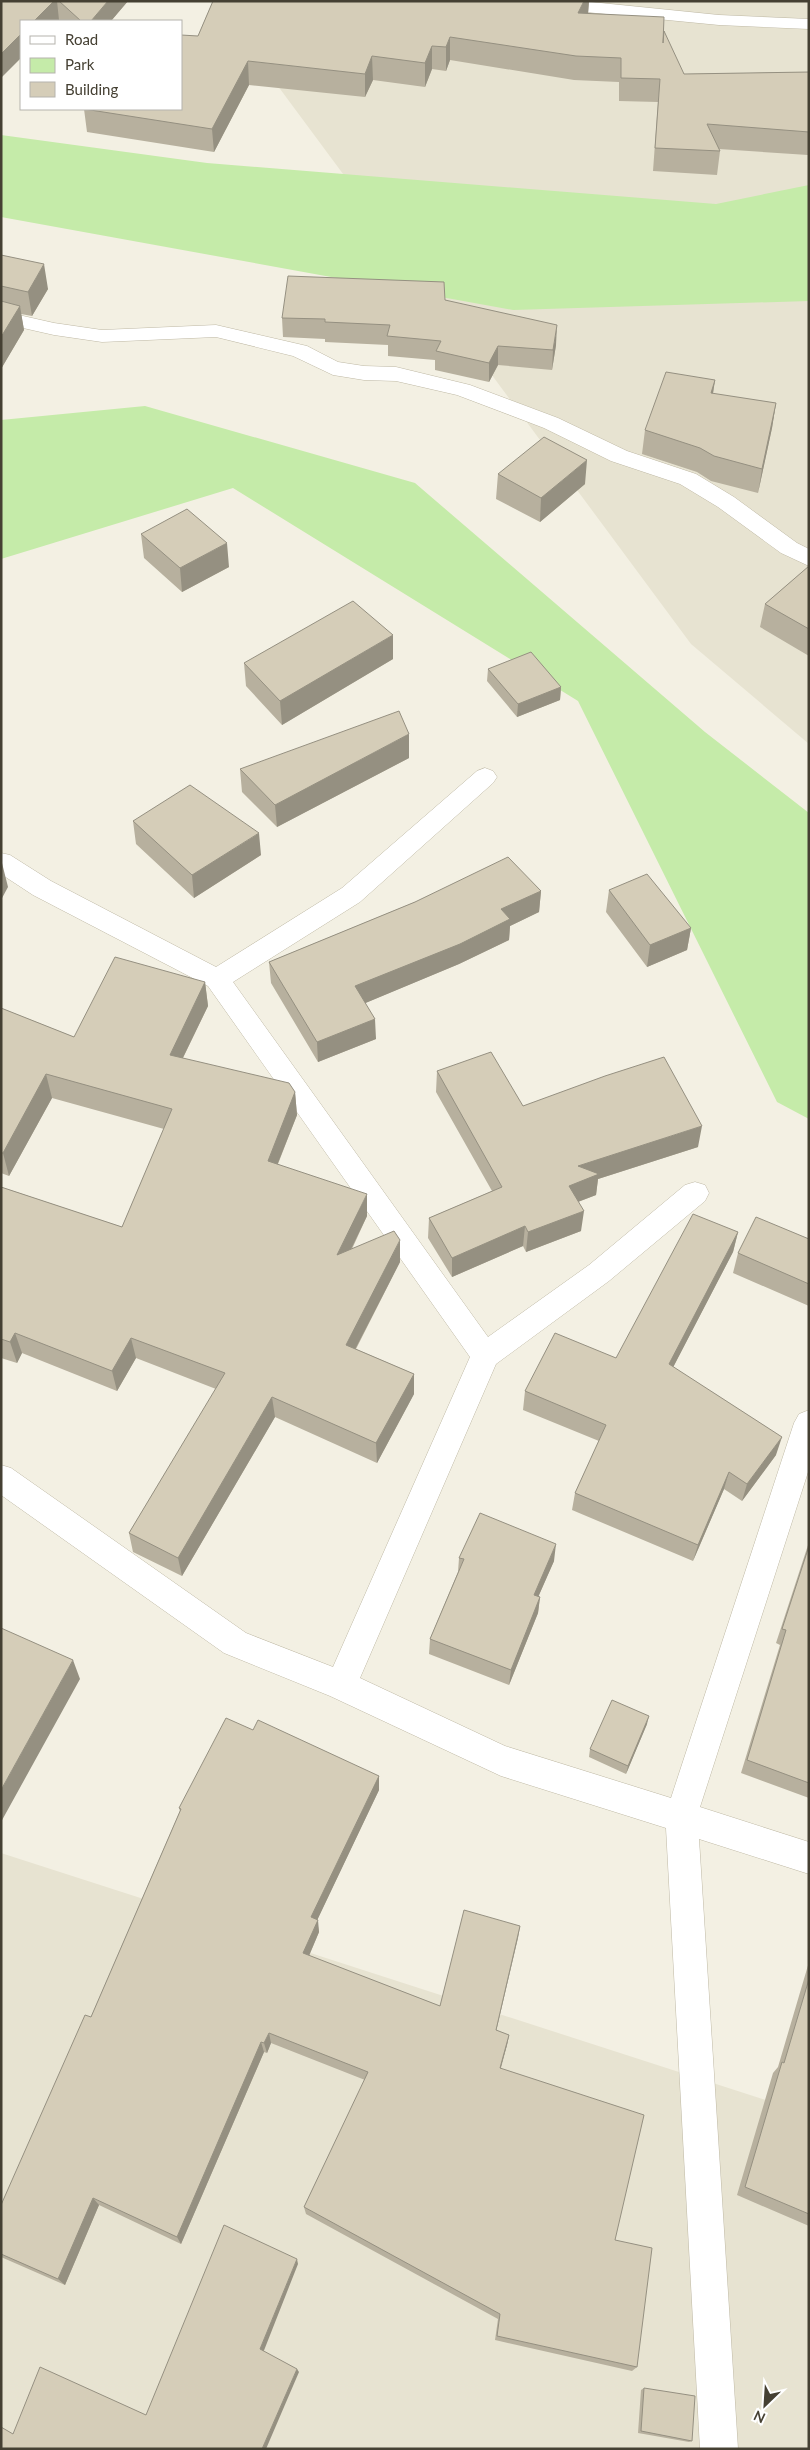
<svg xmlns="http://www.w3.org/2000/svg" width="810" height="2450" font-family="Lato,sans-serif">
  <rect width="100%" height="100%" fill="#f3f0e3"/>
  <path fill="#e7e3d1" d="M 215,1 L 809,1 L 809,744 L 691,644 Z
    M 1,1853 L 809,2114 L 809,2449 L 1,2449 Z"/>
  <path fill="#c5eba9" d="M 1,135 L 207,163 L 716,204 L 809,185 L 809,301 L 513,310 L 1,217 Z
    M 145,406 L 415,483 L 705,732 L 809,813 L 809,1119 L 777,1102 L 578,701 L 233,488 L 1,559 L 1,420 Z"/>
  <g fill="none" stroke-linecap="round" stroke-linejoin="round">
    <defs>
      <path id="minor" d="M 515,1 L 581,1 L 719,15 L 809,19 L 809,29 L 719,25 L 524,6 L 518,5 Z
        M 1,311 L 54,323 L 102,330 L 216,325 L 307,346 L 338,362 L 364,366 L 396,367 L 470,385 L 558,418 L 627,451 L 696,474 L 734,497 L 797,543 L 809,549 L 809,566 L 781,553 L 718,507 L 680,484 L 611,461 L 544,428 L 457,395 L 396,381 L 364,380 L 333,375 L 293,356 L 216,337 L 102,342 L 54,335 L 1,323 Z
        M 485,768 L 493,771 L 497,777 L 493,783 L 360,902 L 233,982 L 488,1337 L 589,1265 L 685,1185 L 695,1182 L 705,1185 L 709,1193 L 705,1201 L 609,1281 L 496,1364 L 360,1678 L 505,1746 L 671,1798 L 794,1423 L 799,1414 L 809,1410 L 809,1469 L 700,1807 L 809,1842 L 809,1874 L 699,1839 L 738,2449 L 700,2449 L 666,1828 L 501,1776 L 330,1696 L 224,1653 L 1,1495 L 1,1465 L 11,1468 L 246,1633 L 333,1667 L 470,1357 L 208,986 L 33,895 L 1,874 L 1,853 L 10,855 L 51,881 L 216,967 L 342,888 L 477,771 Z"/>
    </defs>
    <use href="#minor" stroke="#bfb9a5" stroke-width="1"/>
    <use href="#minor" fill="#fff" fill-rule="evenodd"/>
  </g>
  <path fill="#b7b09e" d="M 1,1 L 128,1 L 111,21 L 61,21 L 59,20 L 58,21 L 21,21 Z
    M 213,1 L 589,1 L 588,14 L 663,39 L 684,74 L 809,72 L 808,155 L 719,149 L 720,151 L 717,175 L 653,171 L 658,102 L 619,101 L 619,82 L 574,80 L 450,60 L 446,71 L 432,69 L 425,87 L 373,80 L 365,97 L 249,85 L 214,152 L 87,132 L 84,109 L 198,36 Z
    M 1,255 L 48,289 L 32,316 L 21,314 L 24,330 L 1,369 Z
    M 445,300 L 556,345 L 552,370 L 498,365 L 489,382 L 435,370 L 435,360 L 388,356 L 388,345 L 325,342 L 325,339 L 283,337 L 282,318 Z
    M 715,380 L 713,394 L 776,403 L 772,428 L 758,493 L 711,481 L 697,472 L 642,454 L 645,430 Z
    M 498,474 L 585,484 L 540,522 L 496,499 Z
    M 141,534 L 229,567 L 182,592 L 144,558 Z
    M 809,566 L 809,656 L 760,627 L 765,604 Z
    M 393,659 L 282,725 L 246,686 L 244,663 Z
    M 488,669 L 561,687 L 560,700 L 517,717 L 487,681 Z
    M 409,758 L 277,827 L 242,792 L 240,769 Z
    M 133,821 L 261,855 L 194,898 L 136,844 Z
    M 609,890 L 691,928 L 687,950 L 647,967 L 606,912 Z
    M 541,891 L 539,912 L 510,926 L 509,940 L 459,964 L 365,1003 L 376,1039 L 318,1062 L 271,983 L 269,962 L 415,902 Z
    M 205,982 L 208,1006 L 183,1058 L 295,1092 L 297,1115 L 278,1164 L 367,1216 L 352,1249 L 400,1262 L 356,1349 L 414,1374 L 414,1394 L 377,1463 L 275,1417 L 182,1576 L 133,1552 L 129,1533 L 216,1389 L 136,1358 L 117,1391 L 22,1353 L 17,1363 L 1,1358 L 1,1187 L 122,1227 L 164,1129 L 52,1098 L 9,1176 L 1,1173 L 1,1008 L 74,1037 Z
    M 437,1071 L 523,1106 L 698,1147 L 598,1179 L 596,1195 L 578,1202 L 581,1231 L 526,1252 L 523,1246 L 452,1277 L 428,1238 L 429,1218 L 492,1191 L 436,1092 Z
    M 738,1232 L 733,1252 L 673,1367 L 776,1455 L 742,1501 L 724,1489 L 693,1561 L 572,1510 L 575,1493 L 599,1441 L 523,1410 L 525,1391 L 616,1358 Z
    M 809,1239 L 809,1306 L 733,1273 L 738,1253 Z
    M 809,1542 L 809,1798 L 741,1773 L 780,1645 L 776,1643 Z
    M 459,1558 L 554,1561 L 538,1597 L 540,1597 L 538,1613 L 509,1685 L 429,1654 L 430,1639 L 458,1572 Z
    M 647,1724 L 626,1774 L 589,1757 L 590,1749 Z
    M 253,1730 L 379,1776 L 379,1790 L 317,1920 L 319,1932 L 309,1956 L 440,2006 L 520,1926 L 496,2030 L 509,2035 L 507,2045 L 501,2068 L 615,2240 L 637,2367 L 632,2371 L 495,2340 L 498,2319 L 306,2214 L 304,2207 L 365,2080 L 271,2043 L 267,2053 L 264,2052 L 181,2244 L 99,2205 L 65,2285 L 1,2257 L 1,2205 L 91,2017 L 180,1811 L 179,1808 Z
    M 809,1962 L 809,2226 L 737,2195 L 773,2073 L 778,2067 Z
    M 644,2388 L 692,2441 L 689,2442 L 638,2433 L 641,2390 Z"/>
  <path fill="#959081" d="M 54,1 L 57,1 L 59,20 L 58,21 L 34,21 Z
    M 108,1 L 128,1 L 111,21 L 91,21 Z
    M 584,1 L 589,1 L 588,14 L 578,13 Z
    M 21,34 L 21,58 L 1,78 L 1,54 Z
    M 450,37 L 450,60 L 446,71 L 446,47 Z
    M 432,46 L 432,69 L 425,87 L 425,63 Z
    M 372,56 L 373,80 L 365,97 L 365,74 Z
    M 248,61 L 249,85 L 214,152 L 212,129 Z
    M 44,264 L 48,289 L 32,316 L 28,292 Z
    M 20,306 L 24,330 L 1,369 L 1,337 Z
    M 557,325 L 556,345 L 552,370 L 553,350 Z
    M 498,346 L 498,365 L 489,382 L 489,363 Z
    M 715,380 L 711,405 L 711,393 Z
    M 776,403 L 772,428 L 758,493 L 762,469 Z
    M 587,460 L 585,484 L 540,522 L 541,498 Z
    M 227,543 L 229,567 L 182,592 L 180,568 Z
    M 393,635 L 393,659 L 282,725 L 280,701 Z
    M 561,687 L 560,700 L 517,717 L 518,704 Z
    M 409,734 L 409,758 L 277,827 L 275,805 Z
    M 259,833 L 261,855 L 194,898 L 192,875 Z
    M 2,863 L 8,887 L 1,900 L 1,865 Z
    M 541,891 L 539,912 L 510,926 L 509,940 L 459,964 L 356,1007 L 355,986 L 501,909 Z
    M 691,928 L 687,950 L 647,967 L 650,945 Z
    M 205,982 L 208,1006 L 173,1078 L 170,1055 Z
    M 375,1019 L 376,1039 L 318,1062 L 317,1042 Z
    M 46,1074 L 52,1098 L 9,1176 L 3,1153 Z
    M 295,1092 L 297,1115 L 270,1183 L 268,1161 Z
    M 702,1126 L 698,1147 L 598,1179 L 596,1195 L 567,1206 L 569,1186 L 578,1166 Z
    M 367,1194 L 367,1216 L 338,1276 L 337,1255 Z
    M 584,1211 L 581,1231 L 526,1252 L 528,1232 Z
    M 525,1226 L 523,1246 L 452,1277 L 452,1258 Z
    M 738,1232 L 733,1252 L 665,1383 L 669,1364 Z
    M 400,1240 L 400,1262 L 347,1365 L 346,1345 Z
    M 15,1333 L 22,1353 L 17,1363 L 10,1342 Z
    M 131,1338 L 136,1358 L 117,1391 L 112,1371 Z
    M 414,1374 L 414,1394 L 377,1463 L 376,1443 Z
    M 272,1397 L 275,1417 L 182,1576 L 178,1558 Z
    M 782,1437 L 776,1455 L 742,1501 L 747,1484 Z
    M 729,1472 L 724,1489 L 693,1561 L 698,1545 Z
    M 556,1544 L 554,1561 L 532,1611 L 534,1595 Z
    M 540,1597 L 538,1613 L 509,1685 L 511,1670 Z
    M 73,1660 L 80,1679 L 1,1822 L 1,1790 Z
    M 649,1716 L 647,1724 L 626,1774 L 628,1766 Z
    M 379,1776 L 379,1790 L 313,1929 L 311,1917 Z
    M 318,1920 L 319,1932 L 305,1965 L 303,1953 Z
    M 520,1926 L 518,1938 L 494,2040 L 496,2030 Z
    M 269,2033 L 271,2043 L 267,2053 L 264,2043 Z
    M 509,2035 L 507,2045 L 498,2077 L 500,2068 Z
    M 261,2042 L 264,2052 L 181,2244 L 177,2237 Z
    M 93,2198 L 99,2205 L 65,2285 L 58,2279 Z
    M 297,2259 L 298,2264 L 263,2353 L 260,2349 Z
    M 297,2369 L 299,2372 L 266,2449 L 262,2449 Z"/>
  <path fill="#d5cdb8" stroke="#959081" d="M 1,1 L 54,1 L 34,21 L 21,21 L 21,34 L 1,54 Z
    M 59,1 L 108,1 L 91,21 L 81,21 Z
    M 213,1 L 584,1 L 578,13 L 664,17 L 663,43 L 664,31 L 684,74 L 809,72 L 809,132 L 707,124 L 720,151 L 655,148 L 660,79 L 621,78 L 621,58 L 576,56 L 450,37 L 446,47 L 432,46 L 425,63 L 372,56 L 365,74 L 248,61 L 212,129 L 84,109 L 181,109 L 181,35 L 198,36 Z
    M 1,255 L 44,264 L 28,292 L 1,286 Z
    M 288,276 L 444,282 L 445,300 L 557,325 L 553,350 L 498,346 L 489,363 L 436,351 L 441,341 L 387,336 L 390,325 L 325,322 L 325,319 L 282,318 Z
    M 1,301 L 20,306 L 1,337 Z
    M 666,372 L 715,380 L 711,393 L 776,403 L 762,469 L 714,456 L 700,448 L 645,430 Z
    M 544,437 L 587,460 L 541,498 L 498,474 Z
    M 187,509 L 227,543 L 180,568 L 141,534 Z
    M 809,566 L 809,629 L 765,604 Z
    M 353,601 L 393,635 L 280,701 L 244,663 Z
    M 531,652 L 561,687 L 518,704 L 488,669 Z
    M 399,711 L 409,734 L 275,805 L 240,769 Z
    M 190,785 L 259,833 L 192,875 L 133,821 Z
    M 508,857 L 541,891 L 501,909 L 510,919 L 460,944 L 355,986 L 375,1019 L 317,1042 L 269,962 L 415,902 Z
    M 647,874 L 691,928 L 650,945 L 609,890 Z
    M 115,957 L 205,982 L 170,1055 L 289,1083 L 295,1092 L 268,1161 L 367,1194 L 337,1255 L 394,1231 L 400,1240 L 346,1345 L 414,1374 L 376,1443 L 272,1397 L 178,1558 L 129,1533 L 225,1373 L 131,1338 L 112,1371 L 15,1333 L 10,1342 L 1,1339 L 1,1187 L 122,1227 L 172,1109 L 46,1074 L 3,1153 L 1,1153 L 1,1008 L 74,1037 Z
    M 491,1052 L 523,1106 L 605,1076 L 664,1057 L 702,1126 L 578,1166 L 599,1174 L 569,1186 L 584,1211 L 528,1232 L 525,1226 L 452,1258 L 429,1218 L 502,1187 L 437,1071 Z
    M 693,1214 L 738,1232 L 669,1364 L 782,1437 L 747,1484 L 729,1472 L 698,1545 L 575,1493 L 606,1425 L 525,1391 L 555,1333 L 616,1358 Z
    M 756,1217 L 809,1239 L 809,1284 L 738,1253 Z
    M 480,1513 L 556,1544 L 534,1595 L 540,1597 L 511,1670 L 430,1639 L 464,1559 L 459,1558 Z
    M 809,1546 L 809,1783 L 747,1760 L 786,1630 L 782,1629 Z
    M 1,1628 L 73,1660 L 1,1790 Z
    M 612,1700 L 649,1716 L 628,1766 L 590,1749 Z
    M 226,1718 L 253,1730 L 258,1720 L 379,1776 L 311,1917 L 318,1920 L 303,1953 L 440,2006 L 464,1910 L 520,1926 L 496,2030 L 509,2035 L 500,2068 L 644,2115 L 615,2240 L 652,2248 L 637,2367 L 497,2336 L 500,2314 L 304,2207 L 368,2072 L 269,2033 L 264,2043 L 261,2042 L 177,2237 L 93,2198 L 58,2279 L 1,2254 L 1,2205 L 85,2015 L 91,2017 L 181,1809 L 179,1808 Z
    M 809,1979 L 809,2214 L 745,2187 L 782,2062 L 784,2063 Z
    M 224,2225 L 297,2259 L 260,2349 L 297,2369 L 262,2449 L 1,2449 L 1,2427 L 13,2434 L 40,2367 L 146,2415 Z
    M 644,2388 L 695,2396 L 692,2441 L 641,2431 Z"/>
  <rect width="810" height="2450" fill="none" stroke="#454033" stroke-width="5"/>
  <rect x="20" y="20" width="162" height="90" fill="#ffffff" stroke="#b5b3ad"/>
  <rect x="30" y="36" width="25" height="8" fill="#ffffff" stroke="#b5b3ad"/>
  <text x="65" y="45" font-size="15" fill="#454033">Road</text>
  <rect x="30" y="58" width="25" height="15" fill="#c5eba9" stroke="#b5b3ad"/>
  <text x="65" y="70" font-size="15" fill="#454033">Park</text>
  <rect x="30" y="82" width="25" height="15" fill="#d5cdb8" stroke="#b5b3ad"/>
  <text x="65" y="95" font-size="15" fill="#454033">Building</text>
  <g transform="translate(765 2405) rotate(205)" stroke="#ffffff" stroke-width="4" paint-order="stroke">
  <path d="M0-4L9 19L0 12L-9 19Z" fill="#454033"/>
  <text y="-8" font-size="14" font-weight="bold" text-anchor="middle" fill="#454033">N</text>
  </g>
</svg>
